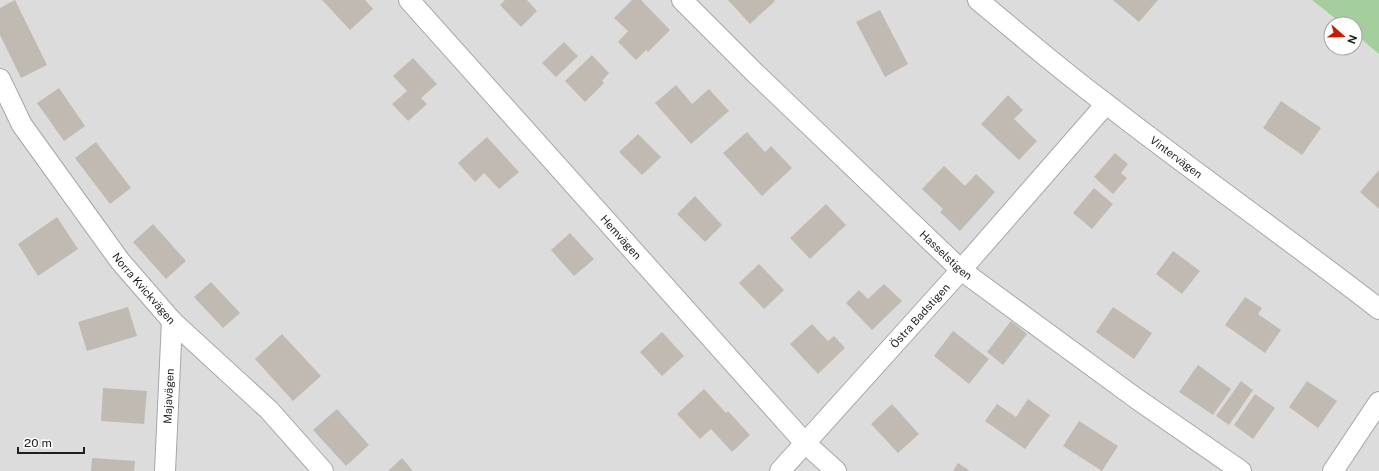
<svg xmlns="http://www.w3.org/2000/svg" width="1379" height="471" font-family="'Public Sans',sans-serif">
  <rect width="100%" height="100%" fill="#efede5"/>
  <path fill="#dddcdc" d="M 0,0 L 1312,0 L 1342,24 L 1331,24 L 1331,48 L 1355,48 L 1355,34 L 1379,54 L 1379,471 L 0,471 Z"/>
  <path fill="#a4ce9b" d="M 1312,0 L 1379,0 L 1379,54 L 1355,34 L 1355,24 L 1342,24 Z"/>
  <path fill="#c0bab2" d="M 15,0 L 47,65 L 21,78 L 0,35 L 0,8 Z
    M 322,0 L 365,0 L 373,9 L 350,30 Z
    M 505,0 L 527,0 L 537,11 L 521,27 L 500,5 Z
    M 632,0 L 641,0 L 670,30 L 648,52 L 646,50 L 636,60 L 618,42 L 628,31 L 614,18 Z
    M 728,0 L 774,0 L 775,1 L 750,24 Z
    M 1113,0 L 1158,0 L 1139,22 Z
    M 880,10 L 908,64 L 885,77 L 856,22 Z
    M 564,42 L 578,56 L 556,77 L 542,63 Z
    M 592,55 L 609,73 L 602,81 L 604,83 L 585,102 L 565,81 Z
    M 413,58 L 437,84 L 421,98 L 427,104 L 408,121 L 392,104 L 407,91 L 393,76 Z
    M 676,85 L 692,104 L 709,89 L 729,111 L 691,144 L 655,103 Z
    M 59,88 L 85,126 L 64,141 L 37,103 Z
    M 1008,95 L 1023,110 L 1014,119 L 1037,141 L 1019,160 L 981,124 Z
    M 1281,101 L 1321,128 L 1302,155 L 1263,128 Z
    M 747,132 L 765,152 L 771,146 L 792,168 L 762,196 L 723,153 Z
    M 638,134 L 661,157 L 642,175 L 619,152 Z
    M 487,137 L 519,172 L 499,189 L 484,173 L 475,182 L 458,163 Z
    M 96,142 L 131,188 L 110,204 L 75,158 Z
    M 1115,153 L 1128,164 L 1121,173 L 1127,178 L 1113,194 L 1094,177 Z
    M 944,166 L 965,186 L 976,174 L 995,192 L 960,231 L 940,212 L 943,209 L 922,189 Z
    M 1379,170 L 1379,209 L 1360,192 Z
    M 1094,188 L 1113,204 L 1092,229 L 1073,213 Z
    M 695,196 L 722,225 L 705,242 L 677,214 Z
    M 826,204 L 846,225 L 810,259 L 790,238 Z
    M 57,217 L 78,249 L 38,276 L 18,244 Z
    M 153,224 L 186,261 L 166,279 L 133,242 Z
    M 570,233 L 594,259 L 574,276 L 551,250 Z
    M 1173,251 L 1200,271 L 1182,294 L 1156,274 Z
    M 759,264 L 784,290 L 764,309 L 739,283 Z
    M 211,282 L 240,313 L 223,328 L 194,297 Z
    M 884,284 L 902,301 L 872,330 L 846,303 L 859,290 L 868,299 Z
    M 1245,297 L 1262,308 L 1258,314 L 1281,330 L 1265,353 L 1225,325 Z
    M 128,307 L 137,336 L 87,351 L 78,322 Z
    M 1113,307 L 1152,333 L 1134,359 L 1096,332 Z
    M 1011,321 L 1027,334 L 1003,365 L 987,352 Z
    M 812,324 L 828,341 L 834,336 L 845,348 L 818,374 L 790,344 Z
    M 953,331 L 989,359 L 969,384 L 934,356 Z
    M 662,332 L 684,356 L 662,376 L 640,352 Z
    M 282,334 L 321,376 L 293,401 L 255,359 Z
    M 1198,365 L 1231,389 L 1213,415 L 1179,392 Z
    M 1241,381 L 1253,390 L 1229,425 L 1216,416 Z
    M 1307,381 L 1337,401 L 1318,428 L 1289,407 Z
    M 103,388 L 147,391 L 144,424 L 101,421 Z
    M 704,389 L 726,413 L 728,411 L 750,435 L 732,452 L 711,429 L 700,439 L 677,414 Z
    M 1255,394 L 1275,408 L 1253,439 L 1234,425 Z
    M 1028,399 L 1050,415 L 1025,449 L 985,421 L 997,404 L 1016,417 Z
    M 892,404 L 919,434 L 898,453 L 871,424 Z
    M 337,409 L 369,445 L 346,466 L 313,430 Z
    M 1079,421 L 1118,446 L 1102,471 L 1063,446 Z
    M 92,458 L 135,461 L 134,471 L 91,471 Z
    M 402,458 L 413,471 L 388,471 Z
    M 958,463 L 970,471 L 953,471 Z"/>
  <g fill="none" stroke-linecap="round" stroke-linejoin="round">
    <defs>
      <g id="minor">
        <path id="s1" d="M 409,0 L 805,443 L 836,471"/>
        <path id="s2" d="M 682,0 L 754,72 L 961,270 L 1137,399 L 1241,471"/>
        <path id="s3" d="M 978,0 C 1020,35 1061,70 1105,103 C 1195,173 1289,239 1379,309"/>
        <path id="s4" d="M 0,79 L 22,125 L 120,261 L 172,321 L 269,410 L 323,471"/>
        <path id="s5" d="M 165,471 L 172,321"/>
        <path id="s6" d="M 780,471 L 961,270 L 1106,104"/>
        <path d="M 1333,471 L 1379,402"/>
      </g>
    </defs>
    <use href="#minor" stroke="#a6a6a6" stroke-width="22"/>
    <use href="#minor" stroke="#fff" stroke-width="20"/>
  </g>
  <g text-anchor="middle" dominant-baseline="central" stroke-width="3" stroke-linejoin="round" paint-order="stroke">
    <g font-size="11" fill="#1f1f1f" stroke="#fff">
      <text stroke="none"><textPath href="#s3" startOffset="253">Vintervägen</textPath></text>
      <text stroke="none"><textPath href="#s1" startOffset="318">Hemvägen</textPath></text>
      <text stroke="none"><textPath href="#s2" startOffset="367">Hasselstigen</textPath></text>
      <text stroke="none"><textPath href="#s4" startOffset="255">Norra Kvickvägen</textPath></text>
      <text stroke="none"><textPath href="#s6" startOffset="209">Östra Badstigen</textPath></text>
      <text stroke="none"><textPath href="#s5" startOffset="75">Majavägen</textPath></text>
    </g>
  </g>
  <g transform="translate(1343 36) rotate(110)"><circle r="19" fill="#ffffff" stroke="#a5a5a5"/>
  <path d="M0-3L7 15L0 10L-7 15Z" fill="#ca1a03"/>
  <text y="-6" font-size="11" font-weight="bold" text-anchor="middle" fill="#1f1f1f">N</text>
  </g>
  <path d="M18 447v6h66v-6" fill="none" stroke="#1f1f1f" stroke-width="2"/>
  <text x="24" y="447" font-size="12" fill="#1f1f1f" stroke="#ffffff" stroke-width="3" paint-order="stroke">20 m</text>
</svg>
